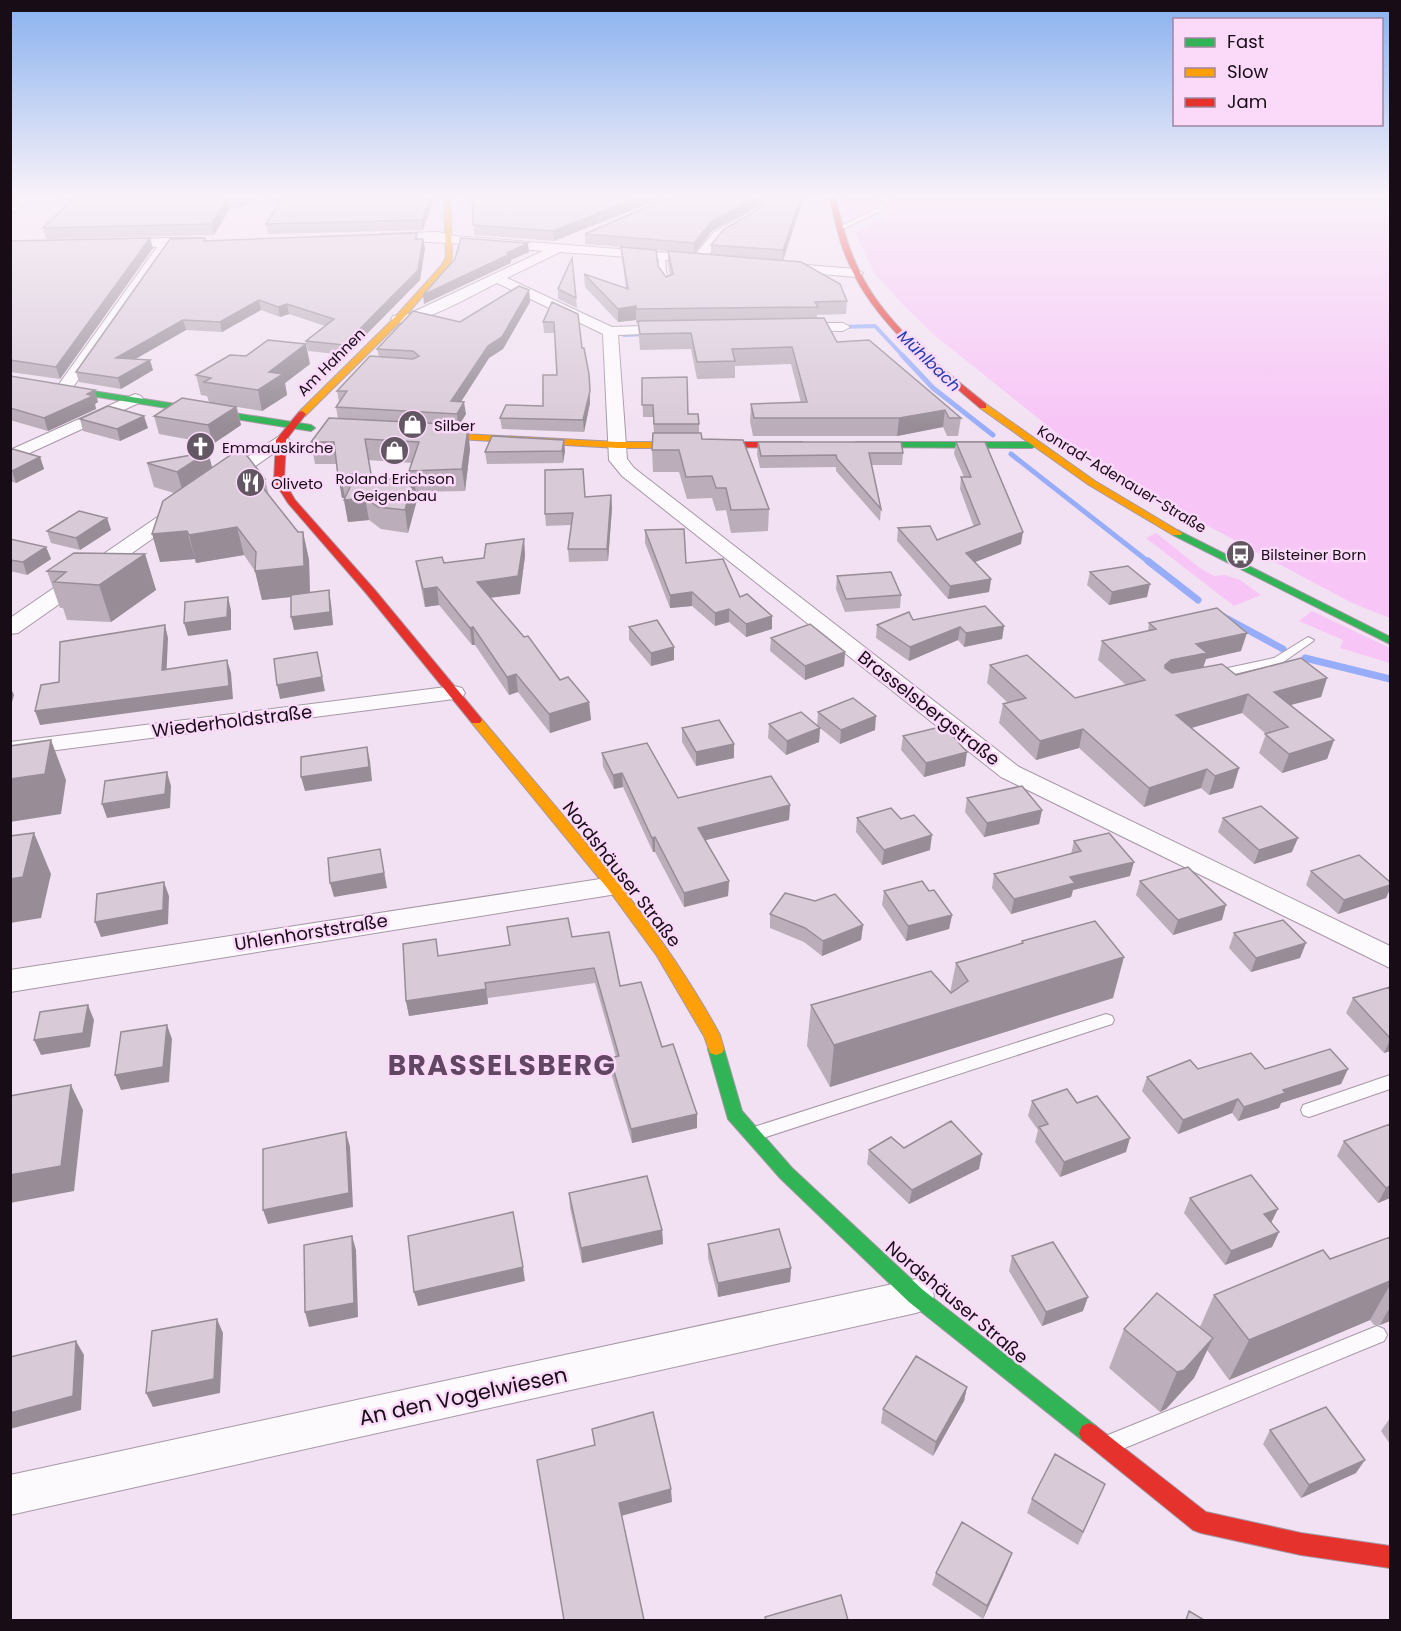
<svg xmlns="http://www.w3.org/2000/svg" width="1401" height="1631" font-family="Poppins,sans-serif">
  <rect width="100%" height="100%" fill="#f2e1f2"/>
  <path fill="#f7c5f6" d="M 843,197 L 877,197 L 878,201 L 850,224 Z
    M 895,197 L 1390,197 L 1390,618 L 1352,603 L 1195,519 L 1068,442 L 933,334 L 906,308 L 875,274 L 855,233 L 894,212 Z
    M 1156,533 L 1200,568 L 1214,576 L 1225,575 L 1240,580 L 1261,595 L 1234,606 L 1146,538 Z
    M 1312,611 L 1390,648 L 1390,663 L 1340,648 L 1343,640 L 1299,621 Z"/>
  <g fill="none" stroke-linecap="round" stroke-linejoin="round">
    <path stroke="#98adf9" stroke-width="4" d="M 268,197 L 287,204
      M 840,327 L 875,326 L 904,357
      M 624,335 L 648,334"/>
    <path stroke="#98adf9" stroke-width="5" d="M 902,355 L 933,388 L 993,435
      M 1011,454 L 1150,563"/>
    <path stroke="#98adf9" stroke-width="7" d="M 1148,561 L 1198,600
      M 1224,617 L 1283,649
      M 1305,658 L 1390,679"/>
    <defs>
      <path id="lane" d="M 883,197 L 889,197 L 891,200 L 882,210 L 843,229 L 839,229 L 839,227 L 878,208 L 885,200 Z
        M 662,254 L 665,256 L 666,272 L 671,286 L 667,288 C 658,282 658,267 659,256 Z
        M 1308,637 L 1314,640 L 1312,642 L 1282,663 L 1213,679 L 1207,675 L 1209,672 L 1274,658 Z
        M 1106,1014 L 1112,1016 L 1114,1020 L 1112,1024 L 757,1140 L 751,1138 L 748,1133 L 751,1128 L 757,1126 Z
        M 1390,1075 L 1390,1089 L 1309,1117 L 1303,1115 L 1301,1110 L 1303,1105 Z
        M 1377,1326 L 1384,1329 L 1387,1335 L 1384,1341 L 1115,1452 L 1108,1449 L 1105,1442 L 1108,1435 Z"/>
      <path id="street" d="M 19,197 L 32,197 L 10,215 L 10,205 Z
        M 748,213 L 754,217 L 752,220 L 721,239 L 707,257 L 710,260 L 708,263 L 560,252 L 507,278 L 612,327 L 672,325 L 679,329 L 672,333 L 618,335 L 627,459 L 634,468 L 1019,767 L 1390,946 L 1390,968 L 1001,777 L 622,476 L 609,460 L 603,334 L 497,283 C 478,292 406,335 391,319 L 393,316 L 409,314 L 543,251 C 489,247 437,240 384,241 L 380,240 L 380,234 L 438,232 L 455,236 L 695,255 L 713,233 Z
        M 167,238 L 200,238 L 206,242 L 200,246 L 170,247 L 71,390 L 59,390 L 57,387 L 157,247 L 117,248 L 112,247 L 112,241 Z
        M 781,263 L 856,269 L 863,273 L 856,277 L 776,270 L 774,267 Z
        M 796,323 L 843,323 L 850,327 L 843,331 L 791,330 L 789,327 Z
        M 135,394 L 141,396 L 143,399 L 141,402 L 10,462 L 10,450 Z
        M 281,435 L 290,440 L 287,444 L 228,485 L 216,485 L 213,481 L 216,477 Z
        M 182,503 L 189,505 L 191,509 L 189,513 L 18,633 L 10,634 L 10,618 L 175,505 Z
        M 454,686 L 462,688 L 465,693 L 462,698 L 10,756 L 10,742 Z
        M 613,877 L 623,879 L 627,886 L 623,893 L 10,992 L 10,970 Z
        M 916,1279 L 929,1284 L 934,1296 L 929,1308 L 916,1313 L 10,1515 L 10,1475 Z"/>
      <path id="fast" d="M 10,378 L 311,425 L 315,428 L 311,431 L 10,383 Z
        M 857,442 L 1032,442 L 1037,445 L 1032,448 L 854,447 L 854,443 Z
        M 1177,530 L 1390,637 L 1390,644 L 1173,535 L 1172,533 Z
        M 716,1043 L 722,1045 L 724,1049 L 742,1111 L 792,1168 L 923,1290 L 1096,1426 L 1099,1433 L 1096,1440 L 1089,1443 L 1082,1440 L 909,1302 L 780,1178 L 728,1119 L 708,1049 L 710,1045 Z"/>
      <path id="slow" d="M 444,197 L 450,197 L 452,257 L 449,266 L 401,321 L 305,416 L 299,416 L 299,412 L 395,317 L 442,265 L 446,257 Z
        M 980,404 L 986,404 L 1095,481 L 1182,533 L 1181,535 L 1173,535 L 1089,485 L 980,408 Z
        M 425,432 L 618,442 L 726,442 L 731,445 L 726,448 L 618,448 L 422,437 L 422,433 Z
        M 476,716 L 480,717 C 565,819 657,918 720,1035 L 724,1049 L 722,1053 L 716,1055 L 710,1053 L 704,1036 L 657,956 L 608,889 L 472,723 L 470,720 L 472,717 Z"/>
      <path id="jam" d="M 829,197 L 835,197 C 841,218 845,239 854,259 C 879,321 936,363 986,404 L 986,408 L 980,408 C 930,365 872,322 847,259 C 838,239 835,218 829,197 Z
        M 302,411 L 306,414 L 286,440 L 284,481 L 295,500 L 374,589 L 480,717 L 482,720 L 480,723 L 472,723 L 366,593 L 288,503 L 274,481 L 276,440 L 299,412 Z
        M 726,442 L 802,442 L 807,445 L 802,448 L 723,447 L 723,443 Z
        M 1089,1423 L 1096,1426 L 1206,1512 L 1301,1533 L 1390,1546 L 1390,1568 L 1301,1555 L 1201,1533 L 1193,1530 L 1082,1440 L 1079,1433 L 1082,1426 Z"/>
    </defs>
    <use href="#lane" stroke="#a698a6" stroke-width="2"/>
    <use href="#street" stroke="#a698a6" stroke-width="2"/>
    <use href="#fast" stroke="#a698a6" stroke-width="2"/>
    <use href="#slow" stroke="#a698a6" stroke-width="2"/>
    <use href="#jam" stroke="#a698a6" stroke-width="2"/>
    <use href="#lane" fill="#fdfafd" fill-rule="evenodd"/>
    <use href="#street" fill="#fdfafd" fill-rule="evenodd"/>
    <use href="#fast" fill="#30b455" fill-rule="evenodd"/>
    <use href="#slow" fill="#ff9f0a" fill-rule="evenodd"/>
    <use href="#jam" fill="#e5322d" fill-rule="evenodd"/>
  </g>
  <path fill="#bbaeba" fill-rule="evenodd" d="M 58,197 L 257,197 L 240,208 L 230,208 L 214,235 L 46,239 L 43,228 L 71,202 Z
    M 434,197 L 423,230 L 268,234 L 266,224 Z
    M 464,197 L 664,197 L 554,241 L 474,235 L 472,203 Z
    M 670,197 L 802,197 L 801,205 L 783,260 L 847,301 L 846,314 L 817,315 L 817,318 L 837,342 L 961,418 L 958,436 L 947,436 L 943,427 L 897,436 L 753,436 L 750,421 L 751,404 L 801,403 L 791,364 L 735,366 L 735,378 L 697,379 L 691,349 L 640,350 L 638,323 L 636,323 L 636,320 L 618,322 L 585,287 L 584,274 L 626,288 L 622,259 L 621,247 L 585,244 L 585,234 ZM 757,207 L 759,209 L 711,245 L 711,254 L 695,253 L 712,231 ZM 656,250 L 668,251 L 668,263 L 670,275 L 666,277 L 658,266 Z
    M 417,233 L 418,239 L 425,248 L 420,280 L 346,355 L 308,351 L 306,341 L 325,326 L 289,314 L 280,317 L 261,310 L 222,332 L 186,330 L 136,359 L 153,370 L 121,389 L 79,382 L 76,372 L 205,238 L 206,241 Z
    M 150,238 L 153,248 L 60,379 L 10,372 L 10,241 Z
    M 558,289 L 576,298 L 577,308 L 558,299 Z
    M 529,290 L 530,302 L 503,349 L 489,358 L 461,402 L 466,414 L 458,427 L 446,426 L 446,429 L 470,449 L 465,491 L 416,492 L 417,500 L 408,533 L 381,529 L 369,520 L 348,522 L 344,500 L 345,498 L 342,498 L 337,464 L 315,464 L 311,442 L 338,419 L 336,407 L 339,402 L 337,391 L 379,357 L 377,349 L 460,322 ZM 368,460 L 412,463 L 409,471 L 410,478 L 372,480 Z
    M 552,302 L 582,348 L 590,403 L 584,432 L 502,429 L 500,418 L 543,406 L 557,375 L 555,333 L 544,333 L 543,322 Z
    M 310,364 L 285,383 L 287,395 L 262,411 L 237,407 L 241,425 L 213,444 L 159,434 L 154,416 L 209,402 L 207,396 L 201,395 L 196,375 Z
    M 10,376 L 98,402 L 95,404 L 96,409 L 48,431 L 10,420 Z
    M 642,378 L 699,424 L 699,433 L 702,439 L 769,509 L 768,531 L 731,533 L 726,510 L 716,511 L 712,498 L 687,499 L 679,472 L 653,472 L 652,450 L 654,433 L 653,417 L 643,417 Z
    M 80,419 L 148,428 L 120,441 L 83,431 Z
    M 758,442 L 903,453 L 902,465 L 871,465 L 881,509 L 880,521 L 836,471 L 836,467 L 760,468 L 757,454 Z
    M 956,442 L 1021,544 L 975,562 L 991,579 L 989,592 L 948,599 L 897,541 L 898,528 L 937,540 L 974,527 L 960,489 L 961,477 L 964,477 L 954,454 Z
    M 10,450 L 40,457 L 44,469 L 16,483 L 10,481 Z
    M 565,451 L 563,463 L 487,464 L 485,452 Z
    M 208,452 L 212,468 L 265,479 L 269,496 L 298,532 L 303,532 L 309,560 L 310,593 L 331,604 L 333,625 L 294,630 L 291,597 L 262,600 L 255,571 L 244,555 L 196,563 L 195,559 L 160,562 L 174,493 L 154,487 L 147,463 Z
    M 611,495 L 612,508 L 608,561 L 569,562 L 568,549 L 571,525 L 546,526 L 545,514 L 585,497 Z
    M 107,518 L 111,530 L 80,550 L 51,543 L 47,531 Z
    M 645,530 L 686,563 L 740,597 L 772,629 L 746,637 L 729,622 L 715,626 L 692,606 L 670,608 L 645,543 Z
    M 10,539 L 46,547 L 51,559 L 27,575 L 10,571 Z
    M 524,539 L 525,556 L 520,594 L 490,598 L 560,680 L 589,702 L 591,720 L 550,733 L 518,692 L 509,695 L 475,645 L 472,645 L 439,605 L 425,607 L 419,578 L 416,561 L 444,563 L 484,558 Z
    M 145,554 L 156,590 L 111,622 L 67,620 L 63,608 L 60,608 L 47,571 Z
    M 1090,572 L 1147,597 L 1109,605 L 1087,585 Z
    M 837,576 L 901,595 L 900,608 L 845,612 L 836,589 Z
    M 913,620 L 1004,626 L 1002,639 L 964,647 L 958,640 L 909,661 L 876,638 L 877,625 Z
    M 1149,623 L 1241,651 L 1206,659 L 1203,667 L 1236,675 L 1327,678 L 1321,697 L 1290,705 L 1334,740 L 1327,759 L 1282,773 L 1259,753 L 1266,734 L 1242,713 L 1191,728 L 1239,768 L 1233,788 L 1209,795 L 1201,788 L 1144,807 L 1079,748 L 1036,760 L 999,723 L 1003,704 L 1008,703 L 987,683 L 990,665 L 1075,698 L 1126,685 L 1098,660 L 1102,641 L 1148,631 Z
    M 629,627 L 674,647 L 674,660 L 651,666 L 629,640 Z
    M 771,638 L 845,652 L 844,666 L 805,680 L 770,651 Z
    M 818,712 L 875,730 L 840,744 L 820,728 L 819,742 L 786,755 L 768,738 L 769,724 L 817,726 Z
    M 682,728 L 734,758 L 696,766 L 682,742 Z
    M 903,736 L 965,766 L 924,777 L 901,750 Z
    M 602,753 L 678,798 L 790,805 L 789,820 L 705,840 L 729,881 L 728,896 L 684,907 L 655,852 L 653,852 L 623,787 L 614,789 L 603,767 Z
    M 967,798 L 1042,810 L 1039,824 L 984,837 L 965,812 Z
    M 857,818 L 901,819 L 930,850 L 882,865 L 856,832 Z
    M 1223,818 L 1292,852 L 1254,864 L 1218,832 Z
    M 1074,841 L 1130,876 L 1073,890 L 1071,897 L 1011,914 L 992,888 L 994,874 L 1071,854 Z
    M 1311,871 L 1390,882 L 1390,889 L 1386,898 L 1338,914 L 1306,885 Z
    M 1140,881 L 1222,920 L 1173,935 L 1136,895 Z
    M 884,891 L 952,915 L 949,929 L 906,941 L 882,905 Z
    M 770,914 L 863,925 L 861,940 L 822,956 L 804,942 L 770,928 Z
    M 1234,933 L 1300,958 L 1251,972 L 1229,948 Z
    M 572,937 L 620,986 L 662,1047 L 697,1114 L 697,1128 L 632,1143 L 611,1073 L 610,1058 L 616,1057 L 595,983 L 488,998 L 488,1004 L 409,1016 L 406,1001 L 439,956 Z
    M 1022,941 L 1113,998 L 830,1087 L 807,1046 L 811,1005 L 950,993 L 956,963 L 1021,944 Z
    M 1390,987 L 1390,1051 L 1384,1053 L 1346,1013 L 1353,998 Z
    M 1198,1069 L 1348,1069 L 1341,1084 L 1281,1103 L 1279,1108 L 1238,1121 L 1232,1113 L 1178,1134 L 1142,1091 L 1147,1077 Z
    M 1032,1101 L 1077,1103 L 1126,1152 L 1060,1177 L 1035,1142 L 1038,1130 L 1028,1116 Z
    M 1390,1124 L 1390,1198 L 1378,1203 L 1337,1156 L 1344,1141 Z
    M 904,1148 L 979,1169 L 909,1204 L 867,1164 L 869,1150 Z
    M 569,1193 L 662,1230 L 663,1244 L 582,1263 L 570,1208 Z
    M 1190,1198 L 1271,1223 L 1279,1232 L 1272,1247 L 1225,1265 L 1184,1213 Z
    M 1390,1237 L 1390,1321 L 1380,1325 L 1374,1325 L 1370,1320 L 1229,1380 L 1207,1350 L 1194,1378 L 1166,1409 L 1160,1412 L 1109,1368 L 1124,1329 L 1200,1327 L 1214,1295 L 1330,1259 Z
    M 708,1244 L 791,1268 L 790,1282 L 718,1297 L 708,1258 Z
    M 1012,1256 L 1083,1311 L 1042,1326 L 1009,1271 Z
    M 967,1387 L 964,1401 L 933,1456 L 881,1423 L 883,1409 Z
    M 1390,1418 L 1390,1444 L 1381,1431 Z
    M 1270,1430 L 1356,1473 L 1301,1498 L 1263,1444 Z
    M 1099,1497 L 1078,1545 L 1027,1513 L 1032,1499 Z
    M 1012,1553 L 1007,1566 L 983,1619 L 932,1585 L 936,1573 Z"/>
  <path fill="#988d97" d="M 227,197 L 230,208 L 214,235 L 212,224 Z
    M 239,197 L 257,197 L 240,208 L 238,198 Z
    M 430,197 L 434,197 L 423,230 L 422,220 Z
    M 639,197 L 664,197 L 554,241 L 553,231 Z
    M 758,197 L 757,207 L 712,231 L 694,254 L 694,243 L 712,221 Z
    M 801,197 L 801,205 L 783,261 L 783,250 Z
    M 150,238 L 153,248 L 60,379 L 56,367 Z
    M 423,239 L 425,248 L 420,280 L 346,355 L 344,345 Z
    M 528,243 L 529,252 L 511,260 L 511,263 L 424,304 L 423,295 L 507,253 Z
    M 529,290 L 530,302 L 503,349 L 489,358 L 453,414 L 451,401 L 488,346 Z
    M 259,300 L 261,310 L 222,332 L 220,322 Z
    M 287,304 L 289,314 L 280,317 L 278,307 Z
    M 636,306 L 636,320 L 618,322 L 618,309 Z
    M 183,320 L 186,330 L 119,368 L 116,358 Z
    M 306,344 L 310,364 L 285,383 L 287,395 L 262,411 L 258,390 L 269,372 Z
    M 150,360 L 153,370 L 121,389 L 118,378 Z
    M 95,390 L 98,402 L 95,404 L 96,409 L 48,431 L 44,418 Z
    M 590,391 L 590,403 L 584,432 L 583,420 Z
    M 464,402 L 466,414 L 458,427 L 457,414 Z
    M 236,407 L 241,425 L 213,444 L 208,425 Z
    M 945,410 L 943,427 L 897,436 L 899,418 Z
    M 144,416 L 148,428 L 120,441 L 117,429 Z
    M 468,428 L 470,449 L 465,491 L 462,469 Z
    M 564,440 L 565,451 L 563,463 L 562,451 Z
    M 208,452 L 214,475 L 184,496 L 177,472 Z
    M 40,457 L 44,469 L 16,483 L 12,471 Z
    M 356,474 L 350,487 L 342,482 L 345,498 L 342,498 L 338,476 Z
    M 414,478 L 417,500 L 408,533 L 405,510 Z
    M 611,495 L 612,508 L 608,561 L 607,549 Z
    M 365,498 L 369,520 L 348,522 L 344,500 Z
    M 107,518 L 111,530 L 80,550 L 76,538 Z
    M 237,527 L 244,555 L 196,563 L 189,535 Z
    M 187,531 L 195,559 L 160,562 L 152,534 Z
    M 303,532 L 309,560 L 310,595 L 262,600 L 255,571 Z
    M 1023,532 L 1021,544 L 965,566 L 966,553 Z
    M 524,539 L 525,556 L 520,594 L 479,599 L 477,582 Z
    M 46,547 L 51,559 L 27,575 L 23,562 Z
    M 145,554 L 156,590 L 111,622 L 99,585 Z
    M 991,579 L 989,592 L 948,599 L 950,586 Z
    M 1150,584 L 1147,597 L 1109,605 L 1112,592 Z
    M 437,587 L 439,605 L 425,607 L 423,589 Z
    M 329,590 L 331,604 L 333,625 L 294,630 L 291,617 Z
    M 692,592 L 692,606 L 670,608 L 670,595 Z
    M 228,597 L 231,610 L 231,630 L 188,636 L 184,623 Z
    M 729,609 L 729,622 L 715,626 L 715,613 Z
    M 772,616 L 772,629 L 746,637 L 746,624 Z
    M 165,625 L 168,638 L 166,684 L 162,670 Z
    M 1004,626 L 1002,639 L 964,647 L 966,633 Z
    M 473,627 L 475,645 L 472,645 L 470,628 Z
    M 960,627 L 958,640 L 909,661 L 910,647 Z
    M 1247,633 L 1241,651 L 1206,659 L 1202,671 L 1160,683 L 1165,665 L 1196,644 Z
    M 674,647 L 674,660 L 651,666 L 651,653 Z
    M 317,652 L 325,691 L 280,699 L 277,685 Z
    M 845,652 L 844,666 L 805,680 L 805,666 Z
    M 227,660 L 231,673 L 233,699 L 40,725 L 35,711 Z
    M 516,674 L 518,692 L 509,695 L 507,677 Z
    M 1327,678 L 1321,697 L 1268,711 L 1274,692 Z
    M 10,686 L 14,695 L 10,709 Z
    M 1248,694 L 1242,713 L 1171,734 L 1176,715 Z
    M 589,702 L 591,720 L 550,733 L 549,714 Z
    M 876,716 L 875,730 L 840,744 L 841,730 Z
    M 820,728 L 819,742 L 786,755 L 787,741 Z
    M 1083,729 L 1079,748 L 1036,760 L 1040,741 Z
    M 51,740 L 66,780 L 61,814 L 10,822 L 10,779 Z
    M 1334,740 L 1327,759 L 1282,773 L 1289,754 Z
    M 734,744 L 734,758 L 696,766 L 696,752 Z
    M 367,747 L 370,761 L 372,781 L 305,791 L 301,777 Z
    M 967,752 L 965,766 L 924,777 L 926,763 Z
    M 1239,768 L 1233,788 L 1209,795 L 1215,776 Z
    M 1207,769 L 1201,788 L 1144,807 L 1149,788 Z
    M 167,772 L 171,786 L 170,808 L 107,818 L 102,804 Z
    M 622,773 L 623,787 L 614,789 L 613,775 Z
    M 790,805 L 789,820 L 698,842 L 698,828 Z
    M 1042,810 L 1039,824 L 984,837 L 987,823 Z
    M 34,833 L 51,874 L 41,918 L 10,923 L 10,879 Z
    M 932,835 L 930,850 L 882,865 L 884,850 Z
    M 655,837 L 655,852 L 653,852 L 652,838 Z
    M 1298,838 L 1292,852 L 1254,864 L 1259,850 Z
    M 380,849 L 387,888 L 334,897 L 330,883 Z
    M 1134,862 L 1130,876 L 1073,890 L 1071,897 L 1011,914 L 1014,899 L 1070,877 Z
    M 729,881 L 728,896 L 684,907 L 684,893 Z
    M 164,882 L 169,896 L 168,924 L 101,937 L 95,922 Z
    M 1390,885 L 1390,889 L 1386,898 L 1338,914 L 1344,900 Z
    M 1226,905 L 1222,920 L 1173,935 L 1178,920 Z
    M 952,915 L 949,929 L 906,941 L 908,926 Z
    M 863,925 L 861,940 L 822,956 L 823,941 Z
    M 1306,943 L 1300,958 L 1251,972 L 1256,958 Z
    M 1124,957 L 1113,998 L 830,1087 L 834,1045 Z
    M 486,989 L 488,1004 L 409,1016 L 406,1001 Z
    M 88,1005 L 94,1020 L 90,1047 L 41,1055 L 34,1040 Z
    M 167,1025 L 172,1039 L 169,1082 L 121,1090 L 115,1075 Z
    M 1390,1040 L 1390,1051 L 1384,1053 Z
    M 1348,1069 L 1341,1084 L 1281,1103 L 1279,1108 L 1238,1121 L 1244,1107 L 1283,1090 Z
    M 71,1085 L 83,1110 L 74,1191 L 10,1203 L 10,1175 Z
    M 1238,1099 L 1232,1113 L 1178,1134 L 1183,1120 Z
    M 697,1114 L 697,1128 L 632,1143 L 631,1129 Z
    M 346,1132 L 350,1147 L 353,1207 L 268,1224 L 263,1210 Z
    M 1130,1138 L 1126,1152 L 1060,1177 L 1064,1162 Z
    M 982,1154 L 979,1169 L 909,1204 L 912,1190 Z
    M 1390,1186 L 1390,1198 L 1378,1203 L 1386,1188 Z
    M 1278,1209 L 1271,1223 L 1264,1214 Z
    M 662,1230 L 663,1244 L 582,1263 L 581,1248 Z
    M 1279,1232 L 1272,1247 L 1225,1265 L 1231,1251 Z
    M 352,1236 L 356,1250 L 358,1317 L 309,1327 L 305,1312 Z
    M 523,1267 L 525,1281 L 418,1306 L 414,1292 Z
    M 791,1268 L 790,1282 L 718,1297 L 718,1283 Z
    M 1390,1281 L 1390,1285 L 1370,1320 L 1229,1380 L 1249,1340 Z
    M 1088,1297 L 1083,1311 L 1042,1326 L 1046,1312 Z
    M 1390,1307 L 1390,1321 L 1380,1325 Z
    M 217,1319 L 223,1333 L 220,1393 L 153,1407 L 146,1393 Z
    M 1213,1338 L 1194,1378 L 1166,1409 L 1160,1412 L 1177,1372 Z
    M 76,1341 L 84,1355 L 81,1410 L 10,1429 L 10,1413 Z
    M 967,1387 L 964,1401 L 933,1456 L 936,1442 Z
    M 1365,1460 L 1356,1473 L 1301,1498 L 1309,1485 Z
    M 671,1489 L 672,1502 L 621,1516 L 619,1503 Z
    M 1012,1553 L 1007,1566 L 983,1619 L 987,1606 Z"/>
  <path fill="#d9cad8" stroke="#988d97" stroke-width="1.5" d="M 75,197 L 239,197 L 227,197 L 212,224 L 43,228 Z
    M 283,197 L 430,197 L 422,220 L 266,224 Z
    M 472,197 L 639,197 L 553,231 L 473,225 Z
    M 670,197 L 757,197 L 712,221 L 694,243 L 585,234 Z
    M 758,197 L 801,197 L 783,250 L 711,245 L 723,230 L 762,207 L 764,203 Z
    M 417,233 L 415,239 L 423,239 L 418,270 L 344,345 L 306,341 L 334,319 L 287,304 L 278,307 L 259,300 L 220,322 L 183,320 L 116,358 L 150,360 L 118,378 L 76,372 L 170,239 L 205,238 L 204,241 Z
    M 150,238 L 56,367 L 10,360 L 10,241 Z
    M 461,238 L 528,243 L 507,253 L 510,254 L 423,295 L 455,259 Z
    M 621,247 L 656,250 L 658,266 L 666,277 L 673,274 L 668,251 L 801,262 L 840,284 L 847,301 L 815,302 L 818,307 L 636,309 L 636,306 L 618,309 L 584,274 L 628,289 Z
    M 572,258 L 576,298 L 558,289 Z
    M 519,286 L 529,290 L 502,337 L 488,346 L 451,401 L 464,402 L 457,414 L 336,407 L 347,391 L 337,391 L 370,356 L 413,359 L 419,356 L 413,351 L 377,349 L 413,311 L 460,322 Z
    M 552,302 L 578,314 L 582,348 L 584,348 L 589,374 L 590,391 L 583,420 L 500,418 L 506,405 L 543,406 L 543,375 L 557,375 L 554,322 L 543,322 Z
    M 824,318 L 837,342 L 869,340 L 961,418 L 949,418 L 945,410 L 899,418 L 754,418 L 751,404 L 807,402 L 792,347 L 732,349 L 735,361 L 697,362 L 691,333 L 640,334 L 638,321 Z
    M 268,340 L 306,344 L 269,372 L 283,374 L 258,390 L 204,382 L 211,378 L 196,375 L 230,355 L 246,356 Z
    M 10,376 L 95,390 L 87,394 L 93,396 L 44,418 L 10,408 Z
    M 687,377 L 688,414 L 698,414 L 699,424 L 654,424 L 653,405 L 642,405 L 642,378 Z
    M 182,398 L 236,407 L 208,425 L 154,416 Z
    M 108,406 L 144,416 L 117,429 L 80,419 Z
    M 329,418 L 445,424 L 442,429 L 468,428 L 462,469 L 409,471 L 419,442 L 365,439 L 372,480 L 414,478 L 405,510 L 378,507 L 365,498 L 344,500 L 350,487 L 342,482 L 353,481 L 356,474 L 338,476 L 334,442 L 311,442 Z
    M 653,433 L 701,433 L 702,439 L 743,440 L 769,509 L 731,510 L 726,488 L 716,488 L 712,476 L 686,477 L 679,450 L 652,450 Z
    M 492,436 L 564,440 L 562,451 L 485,452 Z
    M 758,442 L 901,442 L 903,453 L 869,453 L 881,509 L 837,459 L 836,455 L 761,456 Z
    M 956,442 L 985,442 L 1023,532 L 966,553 L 991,579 L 950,586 L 898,528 L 930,526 L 937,540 L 980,524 L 961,477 L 971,477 Z
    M 241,448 L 265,479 L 256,479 L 298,532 L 303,532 L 304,566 L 255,571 L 256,552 L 237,527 L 189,535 L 187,531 L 152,534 L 163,501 Z
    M 13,449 L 40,457 L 12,471 L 10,471 L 10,450 Z
    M 208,452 L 177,472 L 147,463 Z
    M 583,469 L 585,497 L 611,495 L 607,549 L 568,549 L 573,513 L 545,514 L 545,470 Z
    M 79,511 L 107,518 L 76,538 L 47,531 Z
    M 684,529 L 686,563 L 723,559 L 740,597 L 747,594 L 772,616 L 746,624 L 729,609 L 715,613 L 692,592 L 670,595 L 645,530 Z
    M 10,539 L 46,547 L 23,562 L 10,560 Z
    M 524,539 L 518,576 L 477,582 L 524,637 L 528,636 L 560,680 L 568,677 L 589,702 L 549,714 L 516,674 L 507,677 L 473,627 L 470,628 L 437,587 L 423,589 L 416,561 L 442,557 L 444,563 L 484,558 L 486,544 Z
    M 74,553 L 145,554 L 99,585 L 54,582 L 66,572 L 47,571 Z
    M 1128,566 L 1150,584 L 1112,592 L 1090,572 Z
    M 891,572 L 901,595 L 846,599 L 837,576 Z
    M 329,590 L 330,612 L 291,617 L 291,595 Z
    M 228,597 L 227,617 L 184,623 L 185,602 Z
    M 985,606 L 1004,626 L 966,633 L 960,627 L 910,647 L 877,625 L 909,612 L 913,620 Z
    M 1217,608 L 1247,633 L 1196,644 L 1207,653 L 1171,660 L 1165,665 L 1165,668 L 1172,673 L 1222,664 L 1236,675 L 1301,658 L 1327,678 L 1274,692 L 1334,740 L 1289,754 L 1265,734 L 1288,727 L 1248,694 L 1176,715 L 1239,768 L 1215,776 L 1207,769 L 1149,788 L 1083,729 L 1040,741 L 1003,704 L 1026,698 L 990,665 L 1027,655 L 1075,698 L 1145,680 L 1102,641 L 1156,629 L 1149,623 Z
    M 657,620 L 674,647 L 651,653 L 629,627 Z
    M 810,624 L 845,652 L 805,666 L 771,638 Z
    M 165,625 L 162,670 L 227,660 L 229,686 L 35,711 L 41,685 L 59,682 L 60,642 Z
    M 317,652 L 322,677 L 277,685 L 274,659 Z
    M 853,698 L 876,716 L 841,730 L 818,712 Z
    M 801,712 L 820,728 L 787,741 L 769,724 Z
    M 719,720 L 734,744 L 696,752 L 682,728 Z
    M 944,726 L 967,752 L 926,763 L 903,736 Z
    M 51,740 L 45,774 L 10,779 L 10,746 Z
    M 647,743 L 678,798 L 771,776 L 790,805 L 698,828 L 729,881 L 684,893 L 655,837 L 652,838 L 622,773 L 613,775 L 602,753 Z
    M 367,747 L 369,767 L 301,777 L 301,757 Z
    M 167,772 L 165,794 L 102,804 L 105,781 Z
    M 1022,786 L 1042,810 L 987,823 L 967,798 Z
    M 1261,806 L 1298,838 L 1259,850 L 1223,818 Z
    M 891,808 L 901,819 L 914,815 L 932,835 L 884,850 L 857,818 Z
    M 34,833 L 23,877 L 10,879 L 10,836 Z
    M 1109,833 L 1134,862 L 1070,877 L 1075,883 L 1014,899 L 994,874 L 1081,851 L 1074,841 Z
    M 380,849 L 384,873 L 330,883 L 328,858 Z
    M 1359,855 L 1390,882 L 1390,885 L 1344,900 L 1311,871 Z
    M 1188,867 L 1226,905 L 1178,920 L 1140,881 Z
    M 922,881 L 929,891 L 934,890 L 952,915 L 908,926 L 884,891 Z
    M 164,882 L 163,910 L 95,922 L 97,894 Z
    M 785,893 L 815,901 L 835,894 L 863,925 L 823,941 L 805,928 L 770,914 Z
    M 568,918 L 572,937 L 609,932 L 620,986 L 641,982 L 662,1047 L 673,1044 L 697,1114 L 631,1129 L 610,1058 L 619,1056 L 594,968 L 485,983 L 486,989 L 406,1001 L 403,944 L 436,939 L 438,956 L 510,945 L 507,927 Z
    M 1283,920 L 1306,943 L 1256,958 L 1234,933 Z
    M 1095,921 L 1124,957 L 834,1045 L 811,1005 L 931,971 L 951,993 L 968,981 L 956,963 L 1023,943 L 1022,941 Z
    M 1390,987 L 1390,1038 L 1353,998 Z
    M 88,1005 L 83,1033 L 34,1040 L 40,1012 Z
    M 167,1025 L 163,1067 L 115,1075 L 121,1032 Z
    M 1330,1049 L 1348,1069 L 1283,1090 L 1285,1093 L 1244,1107 L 1238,1099 L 1183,1120 L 1147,1077 L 1190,1060 L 1198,1069 L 1251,1053 L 1265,1069 Z
    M 71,1085 L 61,1166 L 10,1175 L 10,1096 Z
    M 1067,1089 L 1077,1103 L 1097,1096 L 1130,1138 L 1064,1162 L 1039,1127 L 1048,1124 L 1032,1101 Z
    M 951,1121 L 982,1154 L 912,1190 L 869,1150 L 891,1137 L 904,1148 Z
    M 1390,1124 L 1390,1186 L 1386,1188 L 1344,1141 Z
    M 346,1132 L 349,1193 L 263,1210 L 263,1149 Z
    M 1251,1175 L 1278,1209 L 1264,1214 L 1279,1232 L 1231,1251 L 1190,1198 Z
    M 647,1176 L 662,1230 L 581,1248 L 569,1193 Z
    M 513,1212 L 523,1267 L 414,1292 L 408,1236 Z
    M 779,1229 L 791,1268 L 718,1283 L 708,1244 Z
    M 352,1236 L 354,1303 L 305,1312 L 304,1245 Z
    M 1390,1237 L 1390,1281 L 1249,1340 L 1214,1295 L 1323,1250 L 1330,1259 Z
    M 1053,1242 L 1088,1297 L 1046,1312 L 1012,1256 Z
    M 1157,1293 L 1213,1338 L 1184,1370 L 1177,1372 L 1124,1329 Z
    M 217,1319 L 214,1379 L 146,1393 L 152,1331 Z
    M 76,1341 L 73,1396 L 10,1413 L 10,1357 Z
    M 916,1356 L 967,1387 L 936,1442 L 883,1409 Z
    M 1326,1407 L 1365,1460 L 1309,1485 L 1270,1430 Z
    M 653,1412 L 671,1489 L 619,1503 L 644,1620 L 564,1620 L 537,1460 L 595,1445 L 592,1429 Z
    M 1055,1454 L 1105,1484 L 1083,1532 L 1032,1499 Z
    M 962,1522 L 1012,1553 L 987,1606 L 936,1573 Z
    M 841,1595 L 848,1620 L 766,1620 L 765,1617 Z
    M 1189,1611 L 1204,1620 L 1186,1620 Z"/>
  <linearGradient id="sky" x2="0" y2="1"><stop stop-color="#88b1ef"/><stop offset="0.46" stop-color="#f9f2f9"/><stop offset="1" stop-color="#f9f2f9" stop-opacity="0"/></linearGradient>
  <rect width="1401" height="426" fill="url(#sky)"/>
  <defs>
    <symbol id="shop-disc" viewBox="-11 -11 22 22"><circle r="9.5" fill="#645764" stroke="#fad9f9"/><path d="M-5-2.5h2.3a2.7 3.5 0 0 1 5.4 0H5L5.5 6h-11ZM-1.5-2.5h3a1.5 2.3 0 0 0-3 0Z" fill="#fff"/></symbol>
    <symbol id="church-disc" viewBox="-11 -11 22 22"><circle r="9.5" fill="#645764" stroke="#fad9f9"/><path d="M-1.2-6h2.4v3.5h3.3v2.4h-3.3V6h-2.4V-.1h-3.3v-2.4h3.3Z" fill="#fff"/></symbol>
    <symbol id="restaurant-disc" viewBox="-11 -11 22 22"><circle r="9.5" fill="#645764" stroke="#fad9f9"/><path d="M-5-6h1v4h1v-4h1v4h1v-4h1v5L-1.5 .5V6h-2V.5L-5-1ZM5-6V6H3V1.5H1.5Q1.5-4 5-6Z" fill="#fff"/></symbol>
    <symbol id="bus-disc" viewBox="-11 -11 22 22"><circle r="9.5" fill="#645764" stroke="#fad9f9"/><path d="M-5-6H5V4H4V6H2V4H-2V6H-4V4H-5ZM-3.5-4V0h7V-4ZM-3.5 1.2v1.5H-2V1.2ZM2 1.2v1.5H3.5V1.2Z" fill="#fff"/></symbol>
  </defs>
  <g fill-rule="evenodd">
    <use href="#shop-disc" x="396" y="408" width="33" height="33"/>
    <use href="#church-disc" x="184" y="430" width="33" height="33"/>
    <use href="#shop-disc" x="378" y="434" width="33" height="33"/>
    <use href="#restaurant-disc" x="234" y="466" width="33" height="33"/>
    <use href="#bus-disc" x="1224" y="538" width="33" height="33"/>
  </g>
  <g text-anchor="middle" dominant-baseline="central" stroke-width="5" stroke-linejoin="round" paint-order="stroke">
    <g font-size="15" fill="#180d17" stroke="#fad9f9">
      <text transform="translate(331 362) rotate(-45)">Am Hahnen</text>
      <text transform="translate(1122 479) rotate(31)">Konrad-Adenauer-Straße</text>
    </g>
    <g font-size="15" fill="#180d17" stroke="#fad9f9" text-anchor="start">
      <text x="434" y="425">Silber</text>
      <text x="222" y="447">Emmauskirche</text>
      <text x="395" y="478" text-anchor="middle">Roland Erichson<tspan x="395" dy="17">Geigenbau</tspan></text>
      <text x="271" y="483">Oliveto</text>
      <text x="1261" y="554">Bilsteiner Born</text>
    </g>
    <g font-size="16" font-style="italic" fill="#223daf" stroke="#fad9f9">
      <text transform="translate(929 361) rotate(44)">Mühlbach</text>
    </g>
    <g font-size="18" fill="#180d17" stroke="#fad9f9">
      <text transform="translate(929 708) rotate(38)">Brasselsbergstraße</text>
      <text transform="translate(232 721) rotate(-7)">Wiederholdstraße</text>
      <text transform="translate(622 874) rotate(52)">Nordshäuser Straße</text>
      <text transform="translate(311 932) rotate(-9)">Uhlenhorststraße</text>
      <text transform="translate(957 1302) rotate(40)">Nordshäuser Straße</text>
    </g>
    <g font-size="21" fill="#180d17" stroke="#fad9f9">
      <text transform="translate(463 1396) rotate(-12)">An den Vogelwiesen</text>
    </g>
    <g font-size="28" font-weight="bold" letter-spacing="1.5" fill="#624762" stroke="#fad9f9">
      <text x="502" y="1065">BRASSELSBERG</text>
    </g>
  </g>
  <rect width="1401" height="1631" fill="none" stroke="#180d17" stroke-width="24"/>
  <rect x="1173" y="18" width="210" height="108" fill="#fad9f9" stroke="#a0879f" stroke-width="1.5"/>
  <rect x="1185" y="38" width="30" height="9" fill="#30b455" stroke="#a0879f" stroke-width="1.5"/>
  <text x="1227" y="48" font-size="18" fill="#180d17">Fast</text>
  <rect x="1185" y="68" width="30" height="9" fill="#ff9f0a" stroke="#a0879f" stroke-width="1.5"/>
  <text x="1227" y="78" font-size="18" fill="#180d17">Slow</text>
  <rect x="1185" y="98" width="30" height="9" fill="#e5322d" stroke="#a0879f" stroke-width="1.5"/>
  <text x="1227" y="108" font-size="18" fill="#180d17">Jam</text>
</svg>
